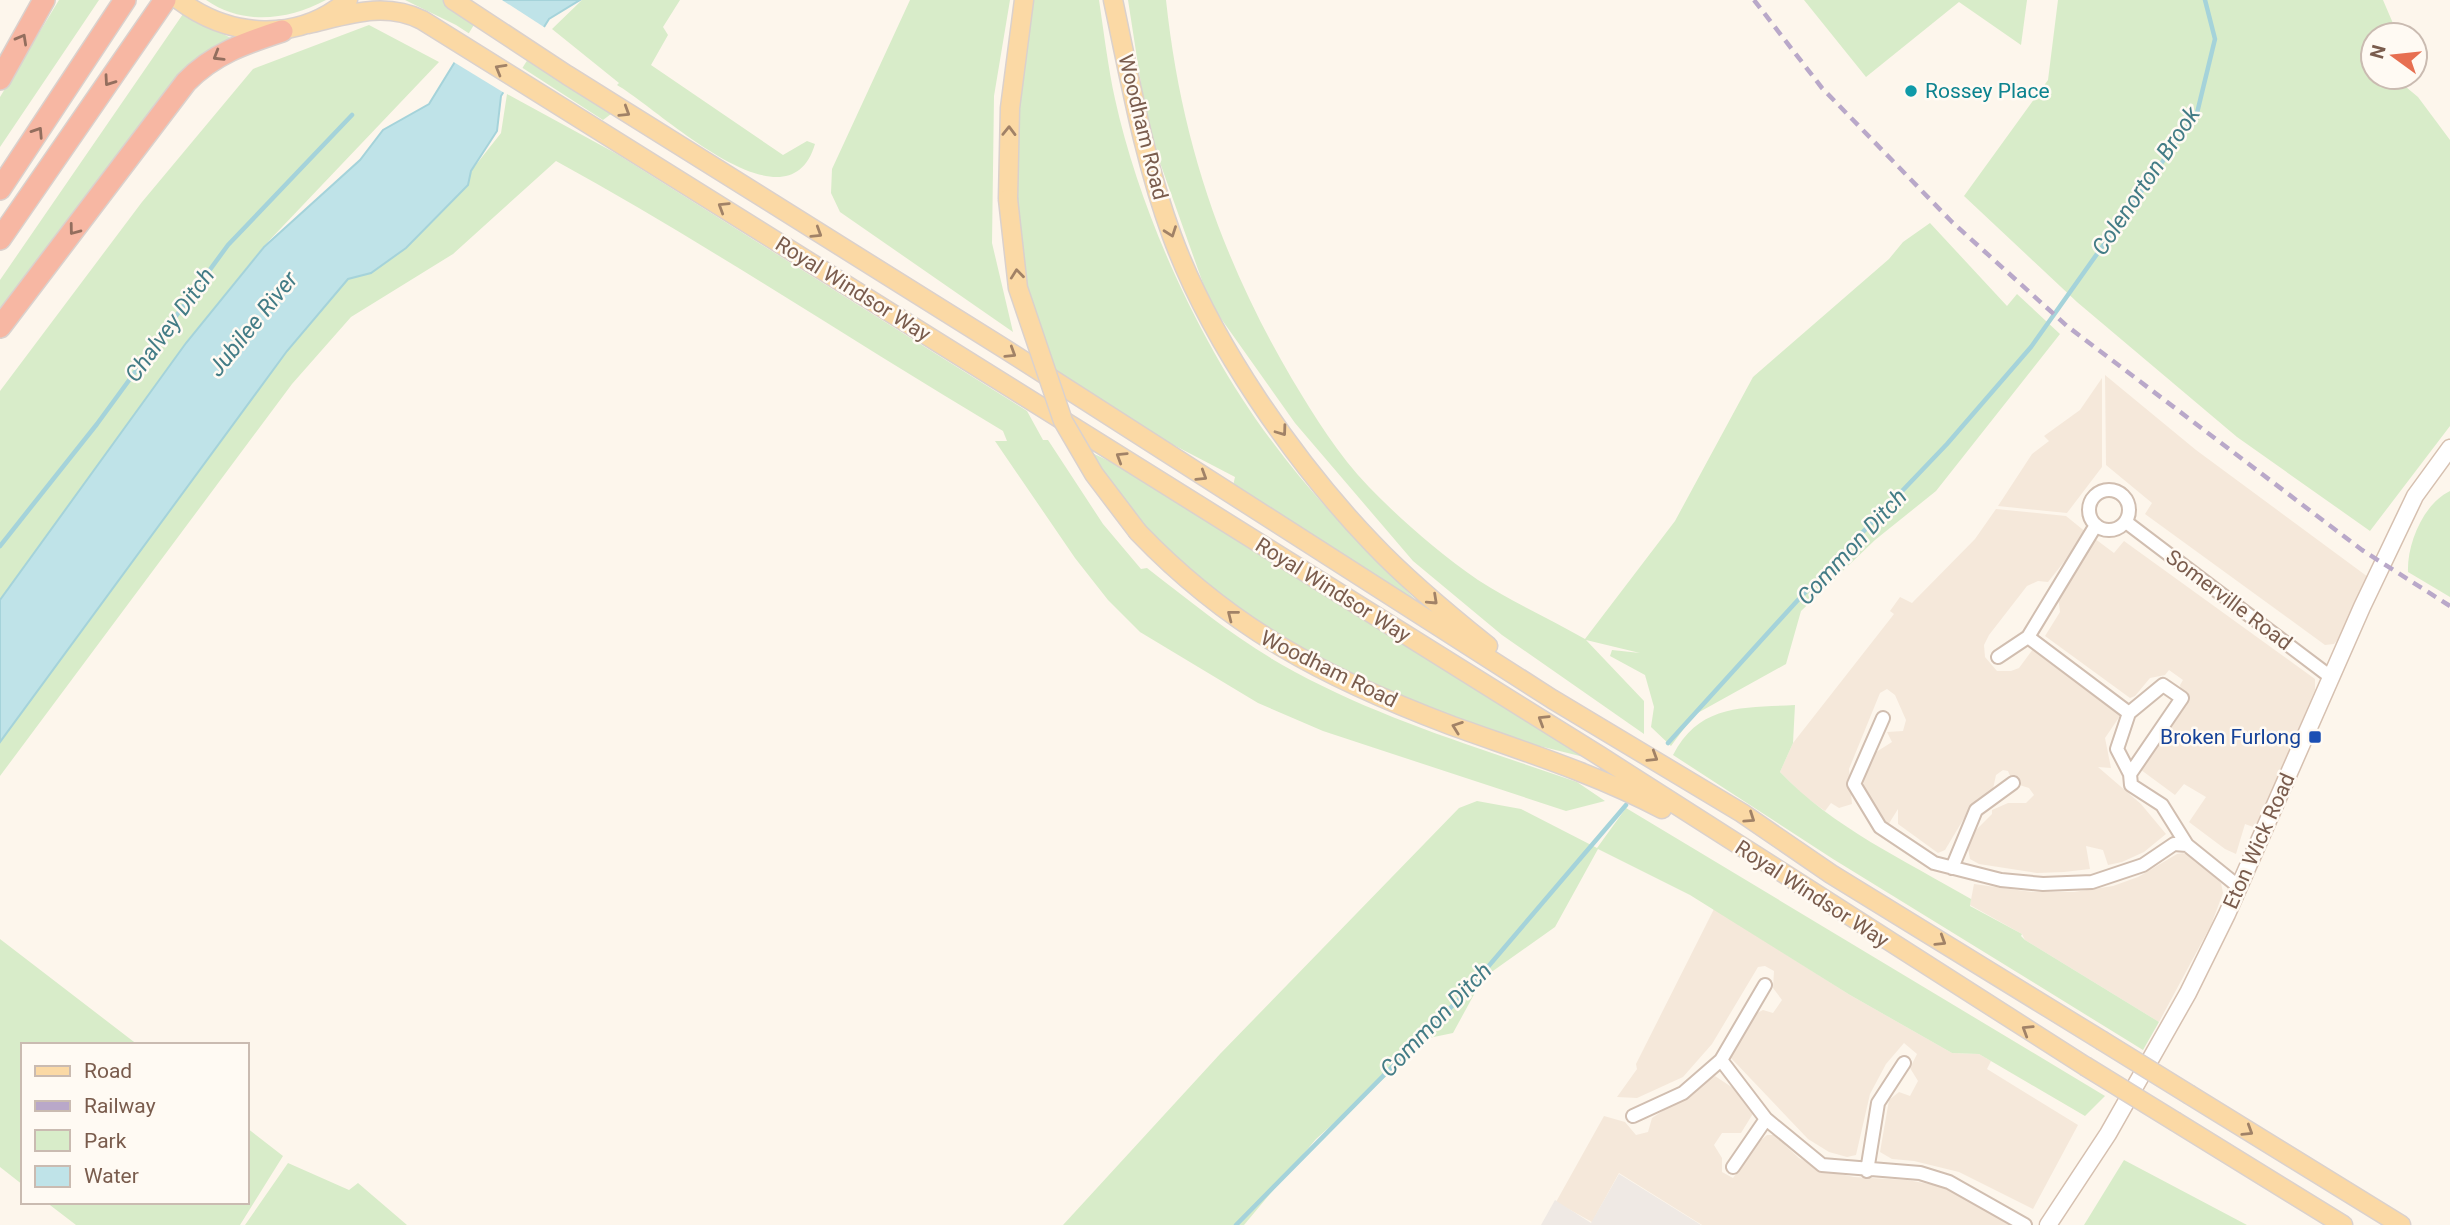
<svg xmlns="http://www.w3.org/2000/svg" width="2450" height="1225" font-family="Roboto,sans-serif">
  <rect width="100%" height="100%" fill="#fdf6ec"/>
  <path fill="#f5e8da" d="M 2105,375 L 2196,450 L 2368,577 L 2340,637 L 2334,644 L 2325,645 L 2145,514 L 2152,503 L 2106,465 Z
    M 2102,378 L 2102,467 L 2067,513 L 1998,506 L 2032,454 L 2049,441 L 2044,436 L 2080,410 Z
    M 1996,509 L 2066,516 L 2087,533 L 2048,582 L 2038,581 L 2027,586 L 1989,635 L 1984,645 L 1985,657 L 1997,671 L 2011,671 L 2019,668 L 2036,645 L 2122,713 L 2105,738 L 2111,768 L 2098,767 L 2141,804 L 2166,834 L 2144,852 L 2122,862 L 2108,865 L 2103,850 L 2086,846 L 2090,869 L 2064,872 L 2037,873 L 1979,864 L 1970,859 L 1968,848 L 1974,832 L 1992,814 L 1992,810 L 2008,803 L 2026,803 L 2034,795 L 2029,788 L 2013,783 L 2008,771 L 2003,770 L 1996,775 L 1993,789 L 1969,810 L 1945,850 L 1938,853 L 1898,824 L 1898,809 L 1888,825 L 1879,817 L 1864,791 L 1863,780 L 1873,754 L 1892,742 L 1887,732 L 1903,731 L 1906,720 L 1895,695 L 1887,689 L 1880,693 L 1849,769 L 1852,804 L 1839,808 L 1831,803 L 1825,811 L 1804,796 L 1780,772 L 1793,743 L 1887,623 L 1894,614 L 1890,611 L 1900,597 L 1912,603 L 1975,539 Z
    M 2094,538 L 2114,553 L 2124,541 L 2315,679 L 2315,690 L 2256,828 L 2245,824 L 2236,854 L 2225,849 L 2189,822 L 2206,797 L 2184,784 L 2175,795 L 2133,764 L 2183,702 L 2180,685 L 2183,680 L 2169,670 L 2165,675 L 2150,678 L 2135,696 L 2130,698 L 2045,636 L 2060,612 L 2057,588 Z
    M 2183,853 L 2191,856 L 2221,883 L 2223,893 L 2211,925 L 2159,1022 L 2025,940 L 2022,934 L 1970,905 L 1974,884 L 2032,892 L 2074,892 L 2113,886 L 2138,877 L 2177,854 Z
    M 1714,909 L 1850,995 L 1952,1053 L 1979,1054 L 1991,1061 L 1987,1069 L 2078,1125 L 2033,1209 L 1959,1172 L 1914,1161 L 1892,1159 L 1880,1152 L 1889,1100 L 1899,1092 L 1910,1096 L 1918,1081 L 1910,1068 L 1917,1054 L 1904,1043 L 1886,1064 L 1870,1094 L 1856,1155 L 1847,1157 L 1829,1152 L 1808,1139 L 1730,1057 L 1753,1015 L 1763,1010 L 1773,1013 L 1782,1000 L 1773,988 L 1774,971 L 1765,966 L 1758,967 L 1712,1044 L 1683,1077 L 1637,1098 L 1617,1097 L 1637,1069 L 1636,1064 Z
    M 1715,1076 L 1733,1088 L 1754,1112 L 1741,1133 L 1722,1133 L 1714,1145 L 1722,1158 L 1722,1172 L 1733,1178 L 1760,1141 L 1767,1135 L 1774,1135 L 1799,1158 L 1822,1170 L 1854,1177 L 1907,1180 L 1940,1186 L 2015,1225 L 1702,1225 L 1619,1173 L 1592,1222 L 1556,1202 L 1604,1116 L 1625,1122 L 1636,1135 L 1648,1132 L 1652,1118 Z"/>
  <path fill="#efe9e4" d="M 1619,1174 L 1701,1225 L 1541,1225 L 1555,1200 L 1591,1223 Z"/>
  <path fill="#d8ecc9" d="M 59,0 L 99,0 L 0,147 L 0,97 Z
    M 206,0 L 326,0 C 288,20 244,26 206,0 Z
    M 405,0 L 446,0 L 610,109 L 611,114 L 603,120 L 456,25 Z
    M 582,0 L 680,0 L 663,27 L 668,35 L 651,65 L 783,155 L 807,141 L 815,144 C 788,236 659,109 617,85 L 619,83 L 552,29 Z
    M 910,0 L 1010,0 L 994,96 L 992,243 L 1013,332 L 840,212 L 831,193 L 832,169 Z
    M 1029,0 L 1099,0 C 1104,33 1108,67 1115,99 C 1140,213 1201,347 1271,440 C 1316,501 1370,555 1424,608 L 1233,486 L 1235,477 L 1166,441 L 1053,370 L 1023,282 L 1015,229 L 1015,104 Z
    M 1128,0 L 1166,0 C 1181,140 1221,258 1292,379 C 1315,417 1338,455 1369,487 C 1401,520 1440,554 1478,580 C 1512,602 1550,619 1585,639 L 1675,521 L 1753,377 L 1889,259 L 1903,242 L 1930,223 L 2007,306 L 2017,294 L 2060,334 L 1936,491 L 1875,540 L 1801,611 L 1786,664 L 1694,715 L 1671,746 L 1651,727 L 1654,707 L 1645,675 L 1610,656 L 1612,650 L 1640,653 L 1586,640 L 1644,701 L 1644,734 L 1502,635 L 1413,561 L 1295,423 L 1210,303 L 1148,129 Z
    M 1804,0 L 2027,0 L 2021,45 L 1959,2 L 1866,77 Z
    M 2058,0 L 2383,0 L 2398,35 L 2373,35 L 2373,77 L 2394,77 L 2418,97 L 2450,140 L 2450,426 L 2370,531 L 2237,437 L 2077,302 L 1964,196 L 2048,80 Z
    M 183,14 L 233,39 L 0,314 L 0,280 Z
    M 369,25 L 439,62 L 263,247 L 186,343 L 0,600 L 0,391 L 142,202 L 253,69 Z
    M 507,94 L 617,154 L 1027,411 L 1043,440 L 1048,440 L 1103,524 L 1141,569 L 1147,568 C 1195,605 1241,643 1295,672 C 1384,720 1482,749 1577,782 L 1605,801 L 1566,811 L 1323,731 L 1258,703 L 1140,632 L 1108,600 L 1075,558 L 995,441 L 1007,441 L 1003,431 C 853,342 709,245 556,161 L 453,254 L 351,317 L 292,384 L 0,776 L 0,742 L 286,351 L 348,279 L 371,273 L 468,185 L 471,171 L 501,133 Z
    M 1086,450 L 1134,473 L 1584,757 L 1527,743 L 1441,714 L 1293,650 L 1175,567 Z
    M 2450,491 L 2450,597 L 2408,572 C 2407,544 2423,504 2450,491 Z
    M 1795,705 L 1793,743 L 1780,772 C 1832,827 1906,861 1971,899 L 1970,906 L 2022,934 L 2021,936 L 2025,940 L 2159,1022 L 2143,1050 L 1833,859 L 1673,755 C 1700,703 1744,708 1795,705 Z
    M 1477,801 L 1521,809 L 1597,848 L 1626,808 L 2105,1096 L 2085,1116 L 1979,1054 L 1952,1053 L 1850,995 L 1690,895 L 1598,849 L 1555,927 L 1483,978 L 1453,1033 L 1429,1038 L 1316,1139 L 1244,1225 L 1063,1225 L 1220,1054 L 1459,808 Z
    M 0,939 L 138,1045 L 23,1045 L 23,1185 L 0,1167 Z
    M 247,1128 L 283,1156 L 240,1225 L 76,1225 L 46,1202 L 247,1202 Z
    M 2124,1160 L 2247,1225 L 2084,1225 Z
    M 288,1163 L 349,1190 L 358,1183 L 407,1225 L 245,1225 Z"/>
  <path fill="#bfe3e8" stroke="#a5d3da" stroke-width="2" d="M 493,0 L 580,0 L 549,19 L 501,96 L 497,131 L 471,171 L 468,185 L 406,248 L 371,273 L 348,279 L 287,351 L 0,742 L 0,600 L 186,343 L 264,247 L 360,160 L 383,130 L 429,104 Z"/>
  <path fill="#fdf6ec" d="M 489,0 L 502,0 L 547,29 L 506,94 L 452,61 Z"/>
  <g fill="none" stroke-linecap="round" stroke-linejoin="round">
    <path stroke="#a5d3da" stroke-width="4.5" d="M 0,546 L 97,424 L 228,245 L 352,115
      M 1668,743 L 1797,601 L 1947,444 L 2031,347 L 2197,113 L 2215,39 L 2205,0
      M 1236,1225 L 1469,989 L 1626,805"/>
    <defs>
      <path id="minor" d="M2089 510a20 20 0 1 1 40 0a20 20 0 1 1-40 0Z
        M 2126,522 L 2332,678
        M 2028,637 L 2129,713 L 2117,749 L 2130,774 L 2131,785 L 2162,805 L 2187,845 L 2239,887
        M 1998,657 L 2028,637 L 2096,525
        M 2129,713 L 2163,685 L 2182,698 L 2130,774
        M 1883,718 L 1854,784 L 1880,827 L 1934,863 L 2001,880 L 2043,884 L 2092,882 L 2143,865 L 2174,844 L 2187,845
        M 1952,868 L 1976,810 L 2013,783
        M 1721,1060 L 1766,1119 L 1822,1165 L 1920,1173 L 1949,1182 L 2025,1225
        M 1633,1116 L 1683,1093 L 1721,1060 L 1765,985
        M 1733,1167 L 1766,1119
        M 1867,1171 L 1878,1103 L 1904,1063"/>
      <path id="secondary" d="M 2048,1225 L 2108,1134 L 2188,993 L 2227,914 L 2362,607 L 2415,496 L 2450,448"/>
      <path id="primary" d="M 179,0 C 230,38 298,43 348,0
        M 453,0 L 567,75 L 1005,349 L 1552,699 L 1742,813 L 1831,874 L 2101,1040
        M 1113,0 C 1130,79 1144,160 1172,236 C 1211,342 1295,463 1373,544 C 1408,581 1448,614 1488,646
        M 308,24 C 347,15 384,1 422,20 L 1600,756 L 2085,1066
        M 1008,199 L 1010,108 L 1024,0
        M 1138,532 C 1231,629 1326,678 1450,725 C 1522,751 1594,773 1662,809
        M 2190,1095 L 2401,1225
        M 2176,1122 L 2343,1225"/>
      <path id="motorway" d="M 0,79 L 44,0
        M 0,189 L 125,0
        M 0,239 L 165,0
        M 0,327 L 186,82 C 213,54 245,43 282,31"/>
    </defs>
    <use href="#minor" stroke="#d1beb0" stroke-width="16"/>
    <use href="#secondary" stroke="#d6c0b0" stroke-width="19"/>
    <use href="#primary" stroke="#dad1cd" stroke-width="21"/>
    <use href="#motorway" stroke="#dad1cd" stroke-width="24"/>
    <use href="#minor" stroke="#fff" stroke-width="12"/>
    <use href="#secondary" stroke="#fff" stroke-width="16"/>
    <use href="#primary" stroke="#fbd9a5" stroke-width="18"/>
    <use href="#motorway" stroke="#f7b7a3" stroke-width="21"/>
    <path stroke="#b9a8c9" stroke-width="4.5" stroke-dasharray="10 7" stroke-linecap="butt" d="M 1754,0 L 1822,88 L 1952,222 L 2067,326 L 2362,550 L 2450,606"/>
    <defs>
      <path id="primary-bridge" d="M 1008,199 L 1018,288 L 1063,421 L 1094,474 L 1138,532
        M 2101,1040 L 2190,1095
        M 2085,1066 L 2176,1122"/>
    </defs>
    <use href="#primary-bridge" stroke="#dad1cd" stroke-width="21" stroke-linecap="butt"/>
    <use href="#primary-bridge" stroke="#fbd9a5" stroke-width="18"/>
  </g>
  <defs><path id="oneway-chevron" d="M-2-3.5L2.5 0L-2 3.5" fill="none" stroke-width="1.6" stroke-linecap="round" stroke-linejoin="round" transform="scale(1.75)"/></defs>
  <g stroke="#936e5e">
    <use href="#oneway-chevron" transform="translate(22 39) rotate(-61)"/>
    <use href="#oneway-chevron" transform="translate(218 56) rotate(149)"/>
    <use href="#oneway-chevron" transform="translate(109 81) rotate(125)"/>
    <use href="#oneway-chevron" transform="translate(38 132) rotate(-57)"/>
    <use href="#oneway-chevron" transform="translate(74 230) rotate(127)"/>
  </g>
  <g stroke="#a18267">
    <use href="#oneway-chevron" transform="translate(500 69) rotate(-150)"/>
    <use href="#oneway-chevron" transform="translate(625 112) rotate(32)"/>
    <use href="#oneway-chevron" transform="translate(1009 131) rotate(-89)"/>
    <use href="#oneway-chevron" transform="translate(723 207) rotate(-148)"/>
    <use href="#oneway-chevron" transform="translate(1171 232) rotate(70)"/>
    <use href="#oneway-chevron" transform="translate(817 233) rotate(32)"/>
    <use href="#oneway-chevron" transform="translate(1017 274) rotate(-96)"/>
    <use href="#oneway-chevron" transform="translate(1011 353) rotate(32)"/>
    <use href="#oneway-chevron" transform="translate(1282 431) rotate(54)"/>
    <use href="#oneway-chevron" transform="translate(1121 457) rotate(-148)"/>
    <use href="#oneway-chevron" transform="translate(1202 476) rotate(32)"/>
    <use href="#oneway-chevron" transform="translate(1433 600) rotate(43)"/>
    <use href="#oneway-chevron" transform="translate(1232 615) rotate(-142)"/>
    <use href="#oneway-chevron" transform="translate(1543 720) rotate(-148)"/>
    <use href="#oneway-chevron" transform="translate(1457 727) rotate(-160)"/>
    <use href="#oneway-chevron" transform="translate(1653 757) rotate(32)"/>
    <use href="#oneway-chevron" transform="translate(1750 818) rotate(34)"/>
    <use href="#oneway-chevron" transform="translate(1941 941) rotate(32)"/>
    <use href="#oneway-chevron" transform="translate(2027 1030) rotate(-148)"/>
    <use href="#oneway-chevron" transform="translate(2248 1131) rotate(32)"/>
  </g>
  <circle fill="#0f9aa8" stroke="#fffaf3" stroke-width="2.5" cx="1911" cy="91" r="7"/>
  <rect fill="#1a4fb4" stroke="#fffaf3" stroke-width="2.5" x="2308" y="730" width="14" height="14" rx="3.5"/>
  <g text-anchor="middle" dominant-baseline="central" stroke-width="5" stroke-linejoin="round" paint-order="stroke">
    <g font-size="21" fill="#0d838f" stroke="#fffaf3" text-anchor="start">
      <text x="1925" y="91">Rossey Place</text>
    </g>
    <g font-size="21" fill="#7a5c4d" stroke="#fffaf3">
      <text transform="translate(1143 127) rotate(76)">Woodham Road</text>
      <text transform="translate(853 289) rotate(32)">Royal Windsor Way</text>
      <text transform="translate(1333 590) rotate(32)">Royal Windsor Way</text>
      <text transform="translate(2229 600) rotate(37)">Somerville Road</text>
      <text transform="translate(1329 669) rotate(26)">Woodham Road</text>
      <text transform="translate(2259 841) rotate(-66)">Eton Wick Road</text>
      <text transform="translate(1812 894) rotate(33)">Royal Windsor Way</text>
    </g>
    <g font-size="21" fill="#164399" stroke="#fffaf3" text-anchor="end">
      <text x="2301" y="737">Broken Furlong</text>
    </g>
    <g font-size="23" font-style="italic" fill="#437c86" stroke="#fffaf3">
      <text transform="translate(2146 181) rotate(-56)">Colenorton Brook</text>
      <text transform="translate(253 324) rotate(-51)">Jubilee River</text>
      <text transform="translate(170 325) rotate(-54)">Chalvey Ditch</text>
      <text transform="translate(1852 547) rotate(-47)">Common Ditch</text>
      <text transform="translate(1436 1020) rotate(-46)">Common Ditch</text>
    </g>
  </g>
  <rect x="21" y="1043" width="228" height="161" fill="#fffaf3" stroke="#cabbb1" stroke-width="2"/>
  <rect x="35" y="1066" width="35" height="10" fill="#fbd9a5" stroke="#cabbb1" stroke-width="2"/>
  <text x="84" y="1078" font-size="21" fill="#7a5c4d">Road</text>
  <rect x="35" y="1101" width="35" height="10" fill="#b9a8c9" stroke="#cabbb1" stroke-width="2"/>
  <text x="84" y="1113" font-size="21" fill="#7a5c4d">Railway</text>
  <rect x="35" y="1130" width="35" height="21" fill="#d8ecc9" stroke="#cabbb1" stroke-width="2"/>
  <text x="84" y="1148" font-size="21" fill="#7a5c4d">Park</text>
  <rect x="35" y="1166" width="35" height="21" fill="#bfe3e8" stroke="#cabbb1" stroke-width="2"/>
  <text x="84" y="1183" font-size="21" fill="#7a5c4d">Water</text>
  <g transform="translate(2394 56) rotate(285)"><circle r="33" fill="#fffaf3" stroke="#cabbb1" stroke-width="2"/>
  <path d="M0-5L12 26L0 18L-12 26Z" fill="#e76f51"/>
  <text y="-10" font-size="19" font-weight="bold" text-anchor="middle" fill="#7a5c4d">N</text>
  </g>
</svg>
